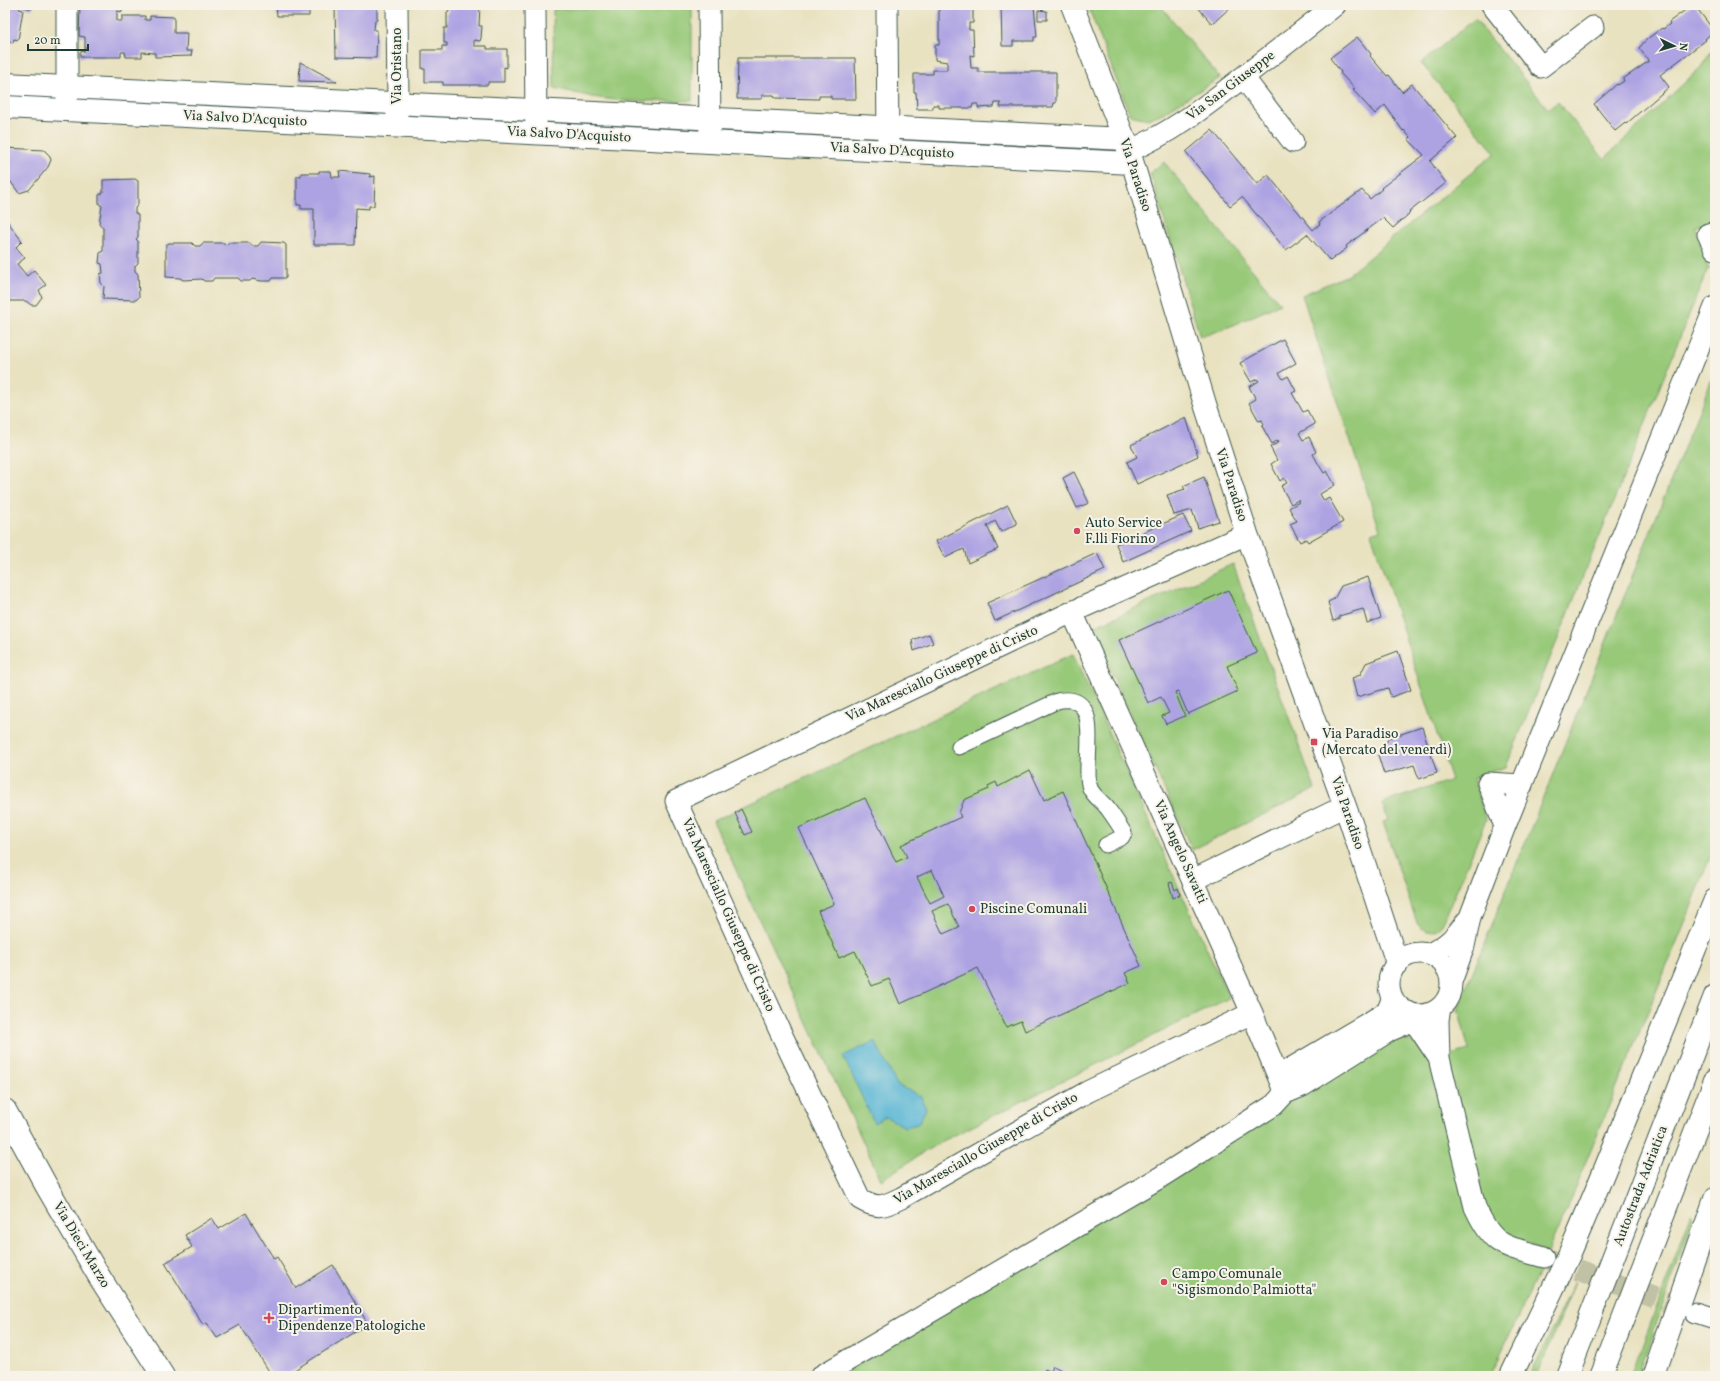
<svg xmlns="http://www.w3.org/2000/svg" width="1720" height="1381" font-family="Vollkorn,serif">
  <rect width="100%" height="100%" fill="#f7f3e8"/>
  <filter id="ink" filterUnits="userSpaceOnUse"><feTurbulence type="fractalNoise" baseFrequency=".025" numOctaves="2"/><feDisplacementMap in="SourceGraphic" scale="8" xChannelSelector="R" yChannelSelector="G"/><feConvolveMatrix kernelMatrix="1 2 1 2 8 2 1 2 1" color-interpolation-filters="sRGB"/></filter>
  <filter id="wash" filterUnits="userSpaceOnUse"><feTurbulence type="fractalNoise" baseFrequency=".012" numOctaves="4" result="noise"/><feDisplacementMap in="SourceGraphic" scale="16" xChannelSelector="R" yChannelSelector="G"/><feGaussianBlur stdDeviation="0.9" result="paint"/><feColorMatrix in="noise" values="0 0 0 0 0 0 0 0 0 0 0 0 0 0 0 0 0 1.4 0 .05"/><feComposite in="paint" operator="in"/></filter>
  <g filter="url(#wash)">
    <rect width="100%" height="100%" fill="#e9e2c1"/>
    <path fill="#98c979" stroke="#5c8356" d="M 1101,5 L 1160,5 L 1220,78 L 1163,113 L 1148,119 L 1130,115 L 1089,9 Z
      M 692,8 L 692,101 L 623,101 L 592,97 L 554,88 L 553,9 Z
      M 1475,19 L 1548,109 L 1558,102 L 1604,159 L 1701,67 L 1715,46 L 1715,220 L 1695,227 L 1708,268 L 1506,767 L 1473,778 L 1486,820 L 1442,925 C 1434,933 1424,934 1417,923 L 1383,822 L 1388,820 L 1382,803 L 1452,780 L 1371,533 L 1380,530 L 1302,295 L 1348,275 L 1495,153 L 1421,63 Z
      M 1164,162 L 1280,304 L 1224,329 L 1200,337 L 1150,173 Z
      M 1715,371 L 1715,844 L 1688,915 L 1548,1253 L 1499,1230 L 1484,1206 L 1447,1056 L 1469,1050 L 1458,1009 Z
      M 1233,564 L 1315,789 L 1192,850 L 1091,628 Z
      M 1073,654 L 1229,998 L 937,1144 L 881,1180 L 713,821 Z
      M 1395,1039 C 1413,1040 1422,1046 1433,1060 L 1465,1204 L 1542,1266 L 1490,1376 L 838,1376 L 1381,1043 Z
      M 1692,1213 L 1694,1217 L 1638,1376 L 1631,1376 Z
      M 1575,1282 L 1537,1376 L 1530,1376 Z"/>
    <path fill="#56b5d4" stroke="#3a7984" d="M 875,1041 L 897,1085 L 921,1096 L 926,1109 L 918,1124 L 905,1127 L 886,1117 L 874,1123 L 843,1056 Z"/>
    <g id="blocks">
      <path fill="#ada3e3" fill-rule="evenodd" d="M 5,5 L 33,5 L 32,9 L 20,6 L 19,9 L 23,10 L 18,40 L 14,39 L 13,43 L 5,39 Z
        M 80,5 L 122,5 L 122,12 L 117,11 L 117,21 L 122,21 L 122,16 L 145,16 L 145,20 L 150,20 L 150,16 L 174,17 L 174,33 L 187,33 L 186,51 L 192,51 L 191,56 L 155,57 L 155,53 L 142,52 L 142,57 L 126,57 L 125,52 L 121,52 L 121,57 L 80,57 L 80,52 L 85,51 L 85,37 L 79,36 Z
        M 276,5 L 309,5 L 309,16 L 277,16 Z
        M 335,5 L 377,5 L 377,20 L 375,20 L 374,30 L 377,30 L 376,58 L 336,57 Z
        M 448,5 L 480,5 L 479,26 L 482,26 L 481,38 L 480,41 L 474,40 L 474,46 L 487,46 L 487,49 L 507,49 L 507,68 L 504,67 L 504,82 L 488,82 L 488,85 L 443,85 L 443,82 L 425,82 L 425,69 L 422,69 L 422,50 L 442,50 L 442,46 L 447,46 L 447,43 L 444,43 L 444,28 L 447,28 L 447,12 L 449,12 Z
        M 934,5 L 973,5 L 973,23 L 969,23 L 969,30 L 973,30 L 974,56 L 970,55 L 971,68 L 978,68 L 978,72 L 1056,72 L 1056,103 L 1054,103 L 1053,107 L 1000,107 L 1001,103 L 995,103 L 994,107 L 978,108 L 978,104 L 973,104 L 972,108 L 939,108 L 939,105 L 933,105 L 933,109 L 917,109 L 916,92 L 914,92 L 914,74 L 933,74 L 933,70 L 947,70 L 947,62 L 935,60 L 935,45 L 939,45 L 939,8 L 934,8 Z
        M 1001,5 L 1034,5 L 1037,37 L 1034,37 L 1034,41 L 1013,41 L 1013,46 L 1002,46 Z
        M 1196,5 L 1233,5 L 1212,24 Z
        M 1692,5 L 1699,5 L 1696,7 L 1714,31 L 1705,39 L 1706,40 L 1660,75 L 1669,87 L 1626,124 L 1625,123 L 1615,131 L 1594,104 L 1617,84 L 1618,85 L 1624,81 L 1623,79 L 1649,61 L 1639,48 L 1647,39 L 1662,28 L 1663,29 L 1670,24 L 1669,22 Z
        M 1038,10 L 1047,11 L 1047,20 L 1038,20 Z
        M 1357,37 L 1371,54 L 1370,56 L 1387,76 L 1389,75 L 1402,92 L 1412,84 L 1457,138 L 1430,161 L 1446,183 L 1409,212 L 1410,213 L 1393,228 L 1383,218 L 1346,246 L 1347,248 L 1330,261 L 1307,234 L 1286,250 L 1242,197 L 1230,206 L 1186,152 L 1212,130 L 1257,184 L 1268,175 L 1313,230 L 1320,224 L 1319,222 L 1362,190 L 1370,199 L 1382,189 L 1381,188 L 1424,155 L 1408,139 L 1410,137 L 1404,130 L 1403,131 L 1385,105 L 1375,114 L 1353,90 L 1355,89 L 1340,73 L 1341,72 L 1330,58 Z
        M 738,58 L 855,58 L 856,99 L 831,99 L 831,96 L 819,96 L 819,99 L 775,98 L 774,95 L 762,95 L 762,99 L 737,99 Z
        M 300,62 L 337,82 L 299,81 Z
        M 5,148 L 44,150 L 49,155 L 51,160 L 48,167 L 29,190 L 19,193 L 5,174 Z
        M 319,171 L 331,171 L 332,177 L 340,177 L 339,171 L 370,174 L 370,177 L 375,176 L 374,206 L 369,206 L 369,209 L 356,208 L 355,245 L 314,245 L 314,209 L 301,209 L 301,205 L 297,205 L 297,176 L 301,176 L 301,173 L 319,173 Z
        M 135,179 L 138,181 L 138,205 L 135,208 L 135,213 L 138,215 L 138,237 L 136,239 L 138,241 L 138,263 L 135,266 L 135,271 L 138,274 L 139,297 L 136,300 L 103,299 L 104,286 L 101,283 L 100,274 L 103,273 L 102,264 L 99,263 L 100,253 L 103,251 L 103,228 L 99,223 L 102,206 L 99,204 L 99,195 L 103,193 L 103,180 Z
        M 5,218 L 22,241 L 16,247 L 25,258 L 17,264 L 27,276 L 34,270 L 46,285 L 39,290 L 42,297 L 36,305 L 31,305 L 26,301 L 5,301 Z
        M 261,242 L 284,243 L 286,245 L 286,278 L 273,278 L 271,281 L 261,281 L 252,279 L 250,281 L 241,281 L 238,278 L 214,278 L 212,281 L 204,281 L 202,279 L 183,280 L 180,278 L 166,277 L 166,245 L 169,243 L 192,243 L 195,246 L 200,246 L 203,243 L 224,243 L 226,245 L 228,243 L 250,243 L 252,246 L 258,246 Z
        M 1283,339 L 1296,363 L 1279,373 L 1283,379 L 1288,376 L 1296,391 L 1292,393 L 1303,412 L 1307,410 L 1315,424 L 1299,433 L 1303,440 L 1309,437 L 1316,452 L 1313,454 L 1319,465 L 1324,473 L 1327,471 L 1335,485 L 1320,494 L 1324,501 L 1329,498 L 1343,522 L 1308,542 L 1306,539 L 1300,542 L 1290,524 L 1297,521 L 1289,508 L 1299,502 L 1298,500 L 1291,504 L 1281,486 L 1287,483 L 1284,478 L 1280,481 L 1271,464 L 1277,460 L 1270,447 L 1279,442 L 1278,440 L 1272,444 L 1262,426 L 1264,424 L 1262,420 L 1259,421 L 1249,403 L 1256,399 L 1249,387 L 1259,381 L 1257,379 L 1251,382 L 1240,363 Z
        M 1186,417 L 1198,456 L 1137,484 L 1127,462 L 1137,457 L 1131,445 Z
        M 1074,472 L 1089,503 L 1077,508 L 1063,478 Z
        M 1204,477 L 1219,521 L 1198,528 L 1192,510 L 1174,515 L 1167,495 L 1185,489 L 1183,486 Z
        M 1008,505 L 1017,524 L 1001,532 L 995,521 L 987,526 L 998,549 L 968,563 L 964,549 L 945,558 L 936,541 Z
        M 1183,515 L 1191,531 L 1123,562 L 1116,544 Z
        M 1097,553 L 1105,570 L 995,621 L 987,603 Z
        M 1368,577 L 1381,618 L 1367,623 L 1363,609 L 1339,616 L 1339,619 L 1333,621 L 1328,602 L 1334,599 L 1341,586 Z
        M 1228,590 L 1257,653 L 1227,666 L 1238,691 L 1188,714 L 1178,691 L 1175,692 L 1185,716 L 1166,724 L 1162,716 L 1169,713 L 1161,697 L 1148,703 L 1119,640 Z
        M 929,634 L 933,643 L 914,651 L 912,640 Z
        M 1398,651 L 1411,690 L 1391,697 L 1388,688 L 1357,697 L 1352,678 L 1360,675 L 1366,663 Z
        M 1422,727 L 1437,773 L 1419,779 L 1414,765 L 1384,774 L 1378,755 L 1389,738 Z
        M 1030,770 L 1044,800 L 1063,791 L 1141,966 L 1125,973 L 1130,983 L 1025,1031 L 1021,1021 L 1006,1027 L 978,968 L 900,1004 L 889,979 L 872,986 L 855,951 L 839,958 L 818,911 L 834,904 L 799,828 L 865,798 L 896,862 L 907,857 L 901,845 L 961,817 L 959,813 L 964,800 L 989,789 L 988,786 L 996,782 L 998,787 ZM 932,870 L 944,896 L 930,903 L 917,877 ZM 948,904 L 959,927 L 943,934 L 932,911 Z
        M 741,809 L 752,832 L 745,835 L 735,813 Z
        M 1172,882 L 1175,890 L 1178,888 L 1180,895 L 1173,898 L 1169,883 Z
        M 246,1213 L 274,1259 L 277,1257 L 296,1288 L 333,1265 L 368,1324 L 285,1376 L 272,1376 L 240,1325 L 217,1338 L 207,1323 L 203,1325 L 165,1263 L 192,1247 L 185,1235 L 212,1218 L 219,1229 Z
        M 1053,1366 L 1075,1376 L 1042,1376 L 1045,1369 L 1051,1372 Z"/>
    </g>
  </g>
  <g filter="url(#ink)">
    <use href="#blocks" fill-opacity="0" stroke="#3d5649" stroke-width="1"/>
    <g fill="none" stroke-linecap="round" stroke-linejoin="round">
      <path stroke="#c1c1a5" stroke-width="21" stroke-dasharray="21 10" stroke-linecap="butt" d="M 1548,1259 L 1694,1312"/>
      <defs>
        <path id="pedestrian" d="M 959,747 L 1057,701 C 1107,690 1081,763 1090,788 C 1093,796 1103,802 1108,809 C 1114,817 1119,825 1124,833 L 1122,837 L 1106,845"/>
        <path id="minor" d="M 67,5 L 67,110
          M 535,5 L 536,128
          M 709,5 L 710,142
          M 887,5 L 888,151
          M 1492,5 L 1541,67 L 1593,27
          M 1243,77 L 1293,142
          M 396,126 L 398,103 L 397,5
          M 1129,151 C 1168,134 1201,110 1234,84 C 1268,58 1302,32 1335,5
          M 1715,232 L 1708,234 L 1715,249
          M 1247,534 L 1072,612 L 676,801 L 779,1029 L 860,1199 C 877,1209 883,1207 901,1198 L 1087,1092 L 1252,1013
          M 1072,612 L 1252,1013 L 1285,1093
          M 1505,826 L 1488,783 L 1522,785
          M 1193,880 L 1345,806
          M1389 984a31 31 0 1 1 62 0a31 31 0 1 1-62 0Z
          M 1428,954 C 1446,947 1456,936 1467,921
          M 1451,982 L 1464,946 L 1470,917 L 1505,826 L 1715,307
          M 1440,1008 L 1438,1020 L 1439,1058 L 1475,1207 C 1494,1248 1503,1245 1544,1257
          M 1408,1012 L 1439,1058
          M 1278,1076 L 1387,1012 L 1392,1000
          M 1696,1313 L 1715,1319
          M 821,1376 L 1159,1178 L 1274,1105 L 1285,1093 L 1302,1086 L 1389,1031 L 1405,1024 L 1408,1012"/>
        <path id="tertiary" d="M 1072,5 L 1129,151 L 1205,404 L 1247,534 L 1351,823 L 1397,963
          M 5,84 L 1125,139
          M 5,107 L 1132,163"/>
        <path id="secondary" d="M 5,1110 L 47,1187 L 100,1278 L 163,1376"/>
        <path id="motorway" d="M 1511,1376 L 1569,1255 L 1596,1191 L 1715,900
          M 1567,1376 L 1715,996
          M 1601,1376 L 1715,1080
          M 1653,1376 L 1715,1199"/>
      </defs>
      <use href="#pedestrian" stroke="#3d5649" stroke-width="17"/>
      <use href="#minor" stroke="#3d5649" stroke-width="23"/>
      <use href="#tertiary" stroke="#3d5649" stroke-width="24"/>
      <use href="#secondary" stroke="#3d5649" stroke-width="24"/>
      <use href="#motorway" stroke="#3d5649" stroke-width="24"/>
      <use href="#pedestrian" stroke="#fff" stroke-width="15"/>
      <use href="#minor" stroke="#fff" stroke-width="21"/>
      <use href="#tertiary" stroke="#fff" stroke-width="22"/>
      <use href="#secondary" stroke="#fff" stroke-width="22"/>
      <use href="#motorway" stroke="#fff" stroke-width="22"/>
    </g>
  </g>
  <g fill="#d1495b" stroke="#f7f3e8" stroke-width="1.5">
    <circle cx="1077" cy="531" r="4"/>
    <rect x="1310" y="738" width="8" height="8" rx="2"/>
    <circle cx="972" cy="909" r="4"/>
    <circle cx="1164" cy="1282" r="4"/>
    <path d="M267 1312h4v4h4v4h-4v4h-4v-4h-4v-4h4z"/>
  </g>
  <g text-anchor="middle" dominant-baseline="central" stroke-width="4" stroke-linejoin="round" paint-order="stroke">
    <g font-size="14" fill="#1f3d34" stroke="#f7f3e8">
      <text transform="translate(397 66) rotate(-90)">Via Oristano</text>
      <text transform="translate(1231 86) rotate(-37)">Via San Giuseppe</text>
      <text transform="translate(245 119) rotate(3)">Via Salvo D'Acquisto</text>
      <text transform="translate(569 135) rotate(3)">Via Salvo D'Acquisto</text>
      <text transform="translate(892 151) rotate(3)">Via Salvo D'Acquisto</text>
      <text transform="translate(1135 175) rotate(72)">Via Paradiso</text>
      <text transform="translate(1231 485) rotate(72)">Via Paradiso</text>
      <text transform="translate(942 674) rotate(-25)">Via Maresciallo Giuseppe di Cristo</text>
      <text transform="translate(1347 813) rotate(71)">Via Paradiso</text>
      <text transform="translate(1180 852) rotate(66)">Via Angelo Savatti</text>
      <text transform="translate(728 915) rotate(66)">Via Maresciallo Giuseppe di Cristo</text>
      <text transform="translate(986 1149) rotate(-30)">Via Maresciallo Giuseppe di Cristo</text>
      <text transform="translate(1641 1186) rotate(-69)">Autostrada Adriatica</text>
      <text transform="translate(81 1245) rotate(59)">Via Dieci Marzo</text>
    </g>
    <g font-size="14" fill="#1f3d34" stroke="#f7f3e8" text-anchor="start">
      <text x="1085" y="523">Auto Service<tspan x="1085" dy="16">F.lli Fiorino</tspan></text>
      <text x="1322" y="734">Via Paradiso<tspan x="1322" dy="16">(Mercato del venerdì)</tspan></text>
      <text x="980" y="909">Piscine Comunali</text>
      <text x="1172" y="1274">Campo Comunale<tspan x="1172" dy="16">"Sigismondo Palmiotta"</tspan></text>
      <text x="278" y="1310">Dipartimento<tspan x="278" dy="16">Dipendenze Patologiche</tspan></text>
    </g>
  </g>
  <rect width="1720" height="1381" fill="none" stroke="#f7f3e8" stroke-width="20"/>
  <g transform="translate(1674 46) rotate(95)" stroke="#f7f3e8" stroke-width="3" paint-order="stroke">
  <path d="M0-3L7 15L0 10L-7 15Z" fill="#1f3d34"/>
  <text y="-6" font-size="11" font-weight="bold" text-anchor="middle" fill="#1f3d34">N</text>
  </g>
  <path d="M28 44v6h60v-6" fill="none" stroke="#1f3d34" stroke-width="2"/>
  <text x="34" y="44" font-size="12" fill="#1f3d34" stroke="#f7f3e8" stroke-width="3" paint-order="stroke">20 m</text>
</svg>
